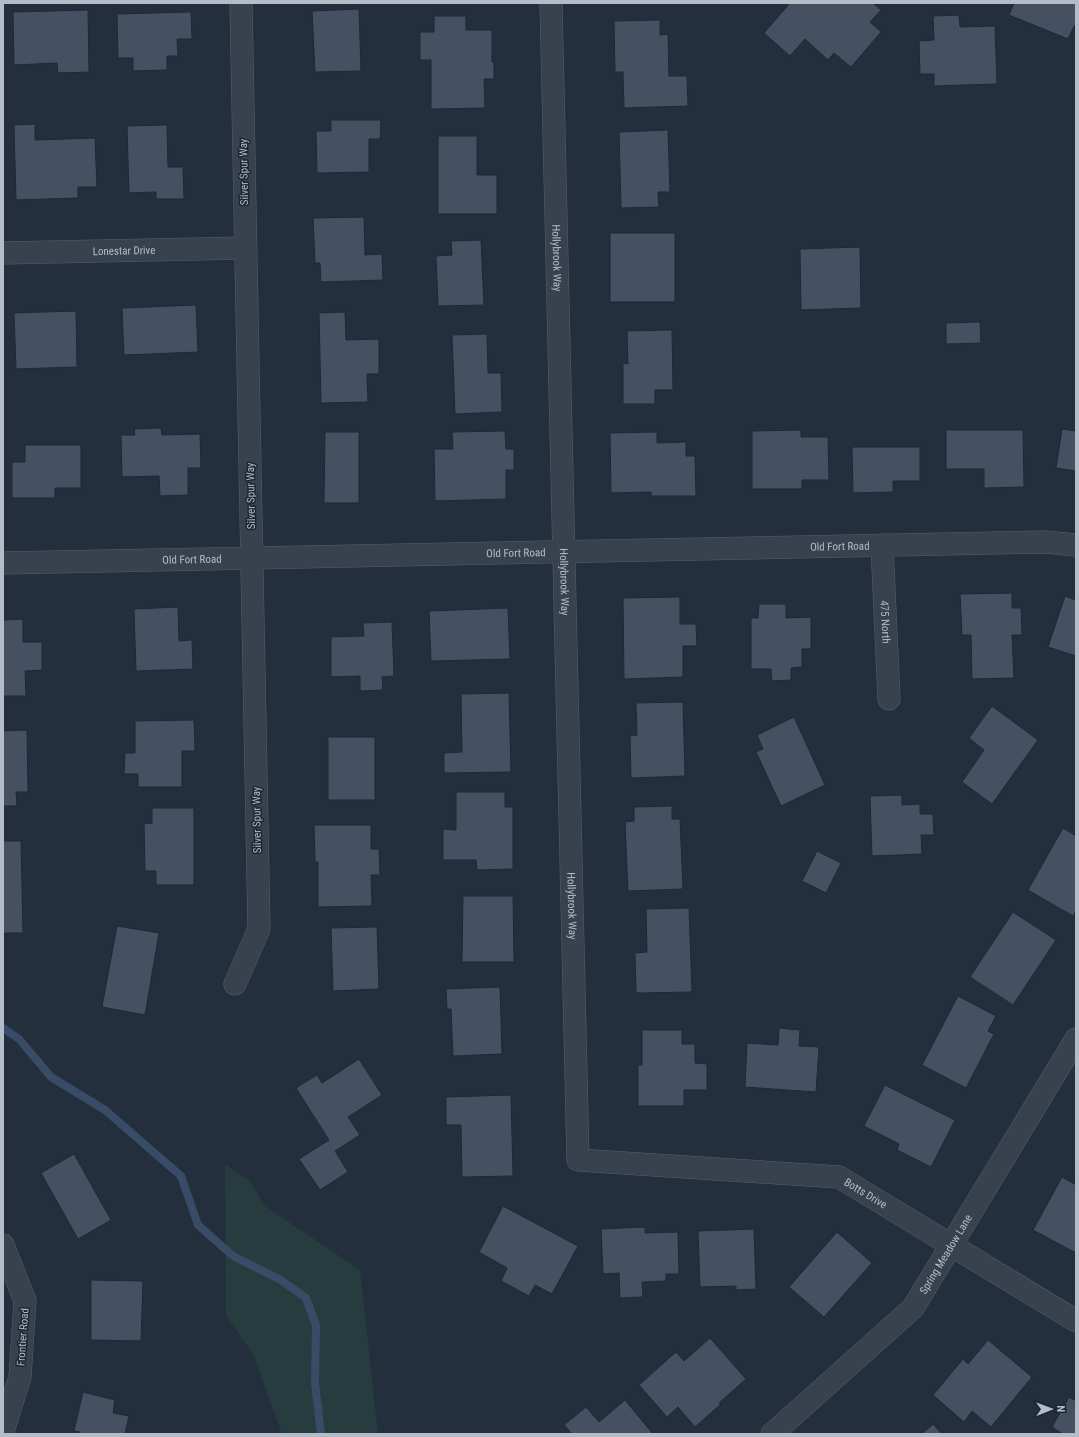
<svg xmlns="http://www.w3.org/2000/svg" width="1079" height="1437" font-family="'Roboto Condensed',sans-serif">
  <rect width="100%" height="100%" fill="#242f3e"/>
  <path fill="#263c3f" d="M 225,1164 L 250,1181 L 265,1206 L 360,1270 L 378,1434 L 282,1434 L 253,1354 L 226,1316 Z"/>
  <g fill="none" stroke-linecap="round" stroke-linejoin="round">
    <path stroke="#394c67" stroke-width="8" d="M 3,1028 L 19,1039 L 51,1077 L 105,1110 L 181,1176 L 198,1225 L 233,1256 L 281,1280 L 306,1298 L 316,1325 L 315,1383 L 321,1434"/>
  </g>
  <path fill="#455162" stroke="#1f2835" d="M 790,3 L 873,3 L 881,10 L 870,22 L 881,32 L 851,67 L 834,53 L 828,60 L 805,39 L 790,56 L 764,33 Z
    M 1014,3 L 1076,3 L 1076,26 L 1074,26 L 1068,39 L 1009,15 Z
    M 359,9 L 361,71 L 315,72 L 312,11 Z
    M 88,10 L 89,72 L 58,73 L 57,63 L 14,65 L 13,12 Z
    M 191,12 L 192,39 L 177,39 L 178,56 L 167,56 L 167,70 L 133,71 L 133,58 L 118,58 L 117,14 Z
    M 959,15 L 960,27 L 995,26 L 997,84 L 934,86 L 934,74 L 920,74 L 919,41 L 934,40 L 933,16 Z
    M 434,16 L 466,16 L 466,30 L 492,30 L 492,62 L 494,62 L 494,79 L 484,79 L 485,108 L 431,109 L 431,60 L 420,60 L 420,32 L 434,32 Z
    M 660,20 L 660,35 L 668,34 L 669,76 L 687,76 L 688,106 L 624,108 L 623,72 L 615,72 L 614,21 Z
    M 331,120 L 381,120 L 380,139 L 369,139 L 369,172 L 317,173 L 316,131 L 331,131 Z
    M 35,124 L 35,140 L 95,138 L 97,187 L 78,187 L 78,198 L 16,200 L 14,125 Z
    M 167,125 L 168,167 L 183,167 L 184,199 L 156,199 L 156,192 L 129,193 L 127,126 Z
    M 668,130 L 670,192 L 658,192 L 659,207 L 621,208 L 619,132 Z
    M 438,136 L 477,136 L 477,175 L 497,175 L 497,214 L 438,214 Z
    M 364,217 L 365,255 L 382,254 L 383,280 L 321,282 L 320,263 L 315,263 L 313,218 Z
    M 610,233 L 675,233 L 675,302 L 610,302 Z
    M 481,240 L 484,305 L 438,306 L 436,256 L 452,255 L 451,241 Z
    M 860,247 L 861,308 L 801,310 L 800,249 Z
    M 196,305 L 198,352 L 124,355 L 122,308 Z
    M 76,311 L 77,367 L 16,369 L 14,313 Z
    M 345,312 L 346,340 L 379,339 L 379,374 L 367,374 L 368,402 L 321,403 L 319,313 Z
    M 980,322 L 981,343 L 946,344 L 946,323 Z
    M 672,330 L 673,390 L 655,390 L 655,404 L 623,404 L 623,363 L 628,364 L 627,331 Z
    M 487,334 L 488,373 L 501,373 L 502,412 L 455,414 L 452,335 Z
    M 161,428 L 162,435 L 200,434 L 201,468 L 188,468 L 188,495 L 160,496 L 159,476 L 122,477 L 121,435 L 135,435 L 134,429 Z
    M 1062,429 L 1076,431 L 1076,471 L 1056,468 Z
    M 801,430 L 801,437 L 828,437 L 829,480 L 802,480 L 802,489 L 752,489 L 752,431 Z
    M 946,430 L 1023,430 L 1024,487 L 984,488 L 984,469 L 946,469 Z
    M 505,431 L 506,449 L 514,449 L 514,470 L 506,470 L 506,499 L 435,501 L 434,449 L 453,449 L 452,432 Z
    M 325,432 L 359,432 L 359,503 L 324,503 Z
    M 657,432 L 657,443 L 686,442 L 686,456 L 695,456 L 696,496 L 651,496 L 651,492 L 611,493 L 610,433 Z
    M 25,445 L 81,445 L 81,488 L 55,488 L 55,498 L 12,498 L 12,462 L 25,462 Z
    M 852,447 L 920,447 L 920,481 L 893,481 L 893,492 L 853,493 Z
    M 1012,593 L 1012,608 L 1021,608 L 1022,635 L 1012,635 L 1014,678 L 972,679 L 971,635 L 962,635 L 960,594 Z
    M 1065,596 L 1076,600 L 1076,656 L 1048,647 Z
    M 680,597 L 680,624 L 696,624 L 697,646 L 683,646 L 683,677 L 624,679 L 623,598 Z
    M 759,604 L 786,604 L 786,618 L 811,617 L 811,649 L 802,649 L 802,667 L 791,668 L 791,680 L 772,681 L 771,669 L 751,669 L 751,618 L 758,618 Z
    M 178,607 L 179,641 L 192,640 L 193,669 L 136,671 L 134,609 Z
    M 508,608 L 510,659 L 431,661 L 429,611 Z
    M 23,619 L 23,642 L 42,642 L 42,670 L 25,671 L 26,696 L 3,696 L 3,620 Z
    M 392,622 L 394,676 L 382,677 L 383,690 L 360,691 L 360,676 L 331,677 L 331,637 L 364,636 L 363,623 Z
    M 509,693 L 511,772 L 444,773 L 444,753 L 462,752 L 461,694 Z
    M 683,702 L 685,776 L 631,778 L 630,736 L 637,735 L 636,703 Z
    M 992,706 L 1038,740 L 992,804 L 962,782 L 984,750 L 969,738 Z
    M 794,717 L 825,785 L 781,806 L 756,752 L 763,749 L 757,735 Z
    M 194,720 L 195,751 L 182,751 L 182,787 L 138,787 L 138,774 L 124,774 L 125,753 L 135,753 L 135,721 Z
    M 27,730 L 28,792 L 16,792 L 17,806 L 3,806 L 3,731 Z
    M 328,737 L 375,737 L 375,800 L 328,800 Z
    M 456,792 L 505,792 L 505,807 L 513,807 L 513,869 L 477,870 L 476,860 L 443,860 L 443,829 L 456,830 Z
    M 902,795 L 902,805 L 920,804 L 920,814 L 933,814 L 934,835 L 921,835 L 922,854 L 872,856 L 870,796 Z
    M 672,806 L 672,819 L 680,819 L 683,889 L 628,891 L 625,822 L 634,821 L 634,807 Z
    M 152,808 L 194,808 L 194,885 L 156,885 L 156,871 L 145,871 L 144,824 L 152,823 Z
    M 314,825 L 371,825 L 371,849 L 379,849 L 380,875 L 371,875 L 372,906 L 318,907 L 318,862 L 315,862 Z
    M 1063,828 L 1076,836 L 1076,911 L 1073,916 L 1028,890 Z
    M 3,841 L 21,841 L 23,933 L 3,933 Z
    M 817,851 L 841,863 L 826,893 L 802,881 Z
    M 463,896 L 513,896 L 514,962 L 462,962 Z
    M 689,908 L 692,992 L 636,993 L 635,953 L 647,952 L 646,909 Z
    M 1013,912 L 1056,940 L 1013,1005 L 970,977 Z
    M 117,926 L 159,933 L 145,1015 L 102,1007 Z
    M 377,927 L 379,989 L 333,991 L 331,928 Z
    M 500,987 L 502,1054 L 453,1056 L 451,1009 L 447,1009 L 446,989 Z
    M 958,996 L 996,1016 L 988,1031 L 994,1034 L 966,1088 L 922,1065 Z
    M 779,1028 L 800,1030 L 799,1046 L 819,1047 L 816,1092 L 745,1087 L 747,1043 L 778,1045 Z
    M 642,1030 L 682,1030 L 682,1044 L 695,1044 L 695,1063 L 707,1064 L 707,1090 L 684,1090 L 684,1106 L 638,1106 L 638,1065 L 642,1065 Z
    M 359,1059 L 382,1095 L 348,1117 L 360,1135 L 335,1151 L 348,1172 L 320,1190 L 299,1159 L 329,1140 L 296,1088 L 317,1075 L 322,1083 Z
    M 885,1085 L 955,1120 L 931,1167 L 897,1150 L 899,1144 L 864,1126 Z
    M 511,1095 L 513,1176 L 462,1177 L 461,1125 L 446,1125 L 446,1097 Z
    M 74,1154 L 111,1220 L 78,1239 L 41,1173 Z
    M 1062,1177 L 1076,1185 L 1076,1253 L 1033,1230 Z
    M 503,1206 L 578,1246 L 552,1294 L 535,1285 L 529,1296 L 501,1281 L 507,1268 L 479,1252 Z
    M 645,1227 L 645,1233 L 678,1232 L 679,1274 L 666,1274 L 666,1281 L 642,1282 L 643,1297 L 620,1298 L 619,1273 L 603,1274 L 601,1229 Z
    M 754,1229 L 756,1289 L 736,1290 L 736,1286 L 700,1287 L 698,1231 Z
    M 837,1232 L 872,1263 L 824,1317 L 789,1287 Z
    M 91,1280 L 143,1281 L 141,1341 L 91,1340 Z
    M 710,1338 L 746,1379 L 719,1403 L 721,1404 L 695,1427 L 678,1407 L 667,1417 L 639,1385 L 676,1352 L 684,1361 Z
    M 988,1340 L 1032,1377 L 991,1427 L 972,1411 L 964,1422 L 933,1395 L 963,1359 L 968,1364 Z
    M 83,1392 L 115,1400 L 113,1413 L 129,1416 L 125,1434 L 80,1434 L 80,1432 L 74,1431 Z
    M 1069,1397 L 1076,1401 L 1076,1434 L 1063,1434 L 1052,1427 Z
    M 625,1400 L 653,1434 L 572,1434 L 564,1425 L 586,1407 L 599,1422 Z
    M 933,1424 L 942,1434 L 922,1434 Z"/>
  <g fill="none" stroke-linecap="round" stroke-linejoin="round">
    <defs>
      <g id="minor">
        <path id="s1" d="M 551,3 L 578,1160 L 839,1177 L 1076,1321"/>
        <path id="s2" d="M 3,253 L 246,248"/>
        <path id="s3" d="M 882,545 L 889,699"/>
        <path id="s4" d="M 3,563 L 1046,542 L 1076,545"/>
        <path d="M 235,984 L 259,929 L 241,3"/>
        <path d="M 3,1245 L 25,1301 L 20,1377 L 3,1431"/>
        <path id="s5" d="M 772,1434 L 913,1308 L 1076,1039"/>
      </g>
    </defs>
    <use href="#minor" stroke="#565f6c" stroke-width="23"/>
    <use href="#minor" stroke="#38414e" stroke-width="22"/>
  </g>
  <g text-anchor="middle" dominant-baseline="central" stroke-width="3" stroke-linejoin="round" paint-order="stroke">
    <g font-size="11" fill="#b4bcc9" stroke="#1d2633">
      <text transform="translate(244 172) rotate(-91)">Silver Spur Way</text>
      <text stroke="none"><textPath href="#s2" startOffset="121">Lonestar Drive</textPath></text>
      <text stroke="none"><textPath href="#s1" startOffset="255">Hollybrook Way</textPath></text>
      <text transform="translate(251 496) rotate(-91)">Silver Spur Way</text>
      <text stroke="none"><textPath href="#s4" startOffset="837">Old Fort Road</textPath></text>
      <text stroke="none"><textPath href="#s4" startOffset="513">Old Fort Road</textPath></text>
      <text stroke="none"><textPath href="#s4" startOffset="189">Old Fort Road</textPath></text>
      <text stroke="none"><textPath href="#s1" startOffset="579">Hollybrook Way</textPath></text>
      <text stroke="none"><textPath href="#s3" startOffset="77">475 North</textPath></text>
      <text transform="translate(257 820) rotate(-91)">Silver Spur Way</text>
      <text stroke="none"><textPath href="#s1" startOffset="903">Hollybrook Way</textPath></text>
      <text stroke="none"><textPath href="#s1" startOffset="1450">Botts Drive</textPath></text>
      <text stroke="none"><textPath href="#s5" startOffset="252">Spring Meadow Lane</textPath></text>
      <text transform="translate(23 1337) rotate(-86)">Frontier Road</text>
    </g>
  </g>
  <rect width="1079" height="1437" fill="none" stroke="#b4bcc9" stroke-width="8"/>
  <g transform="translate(1051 1409) rotate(89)" stroke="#1d2633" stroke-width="3" paint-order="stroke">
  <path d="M0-3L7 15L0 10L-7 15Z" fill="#b4bcc9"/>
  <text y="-6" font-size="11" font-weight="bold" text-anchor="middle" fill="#b4bcc9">N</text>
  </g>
</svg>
